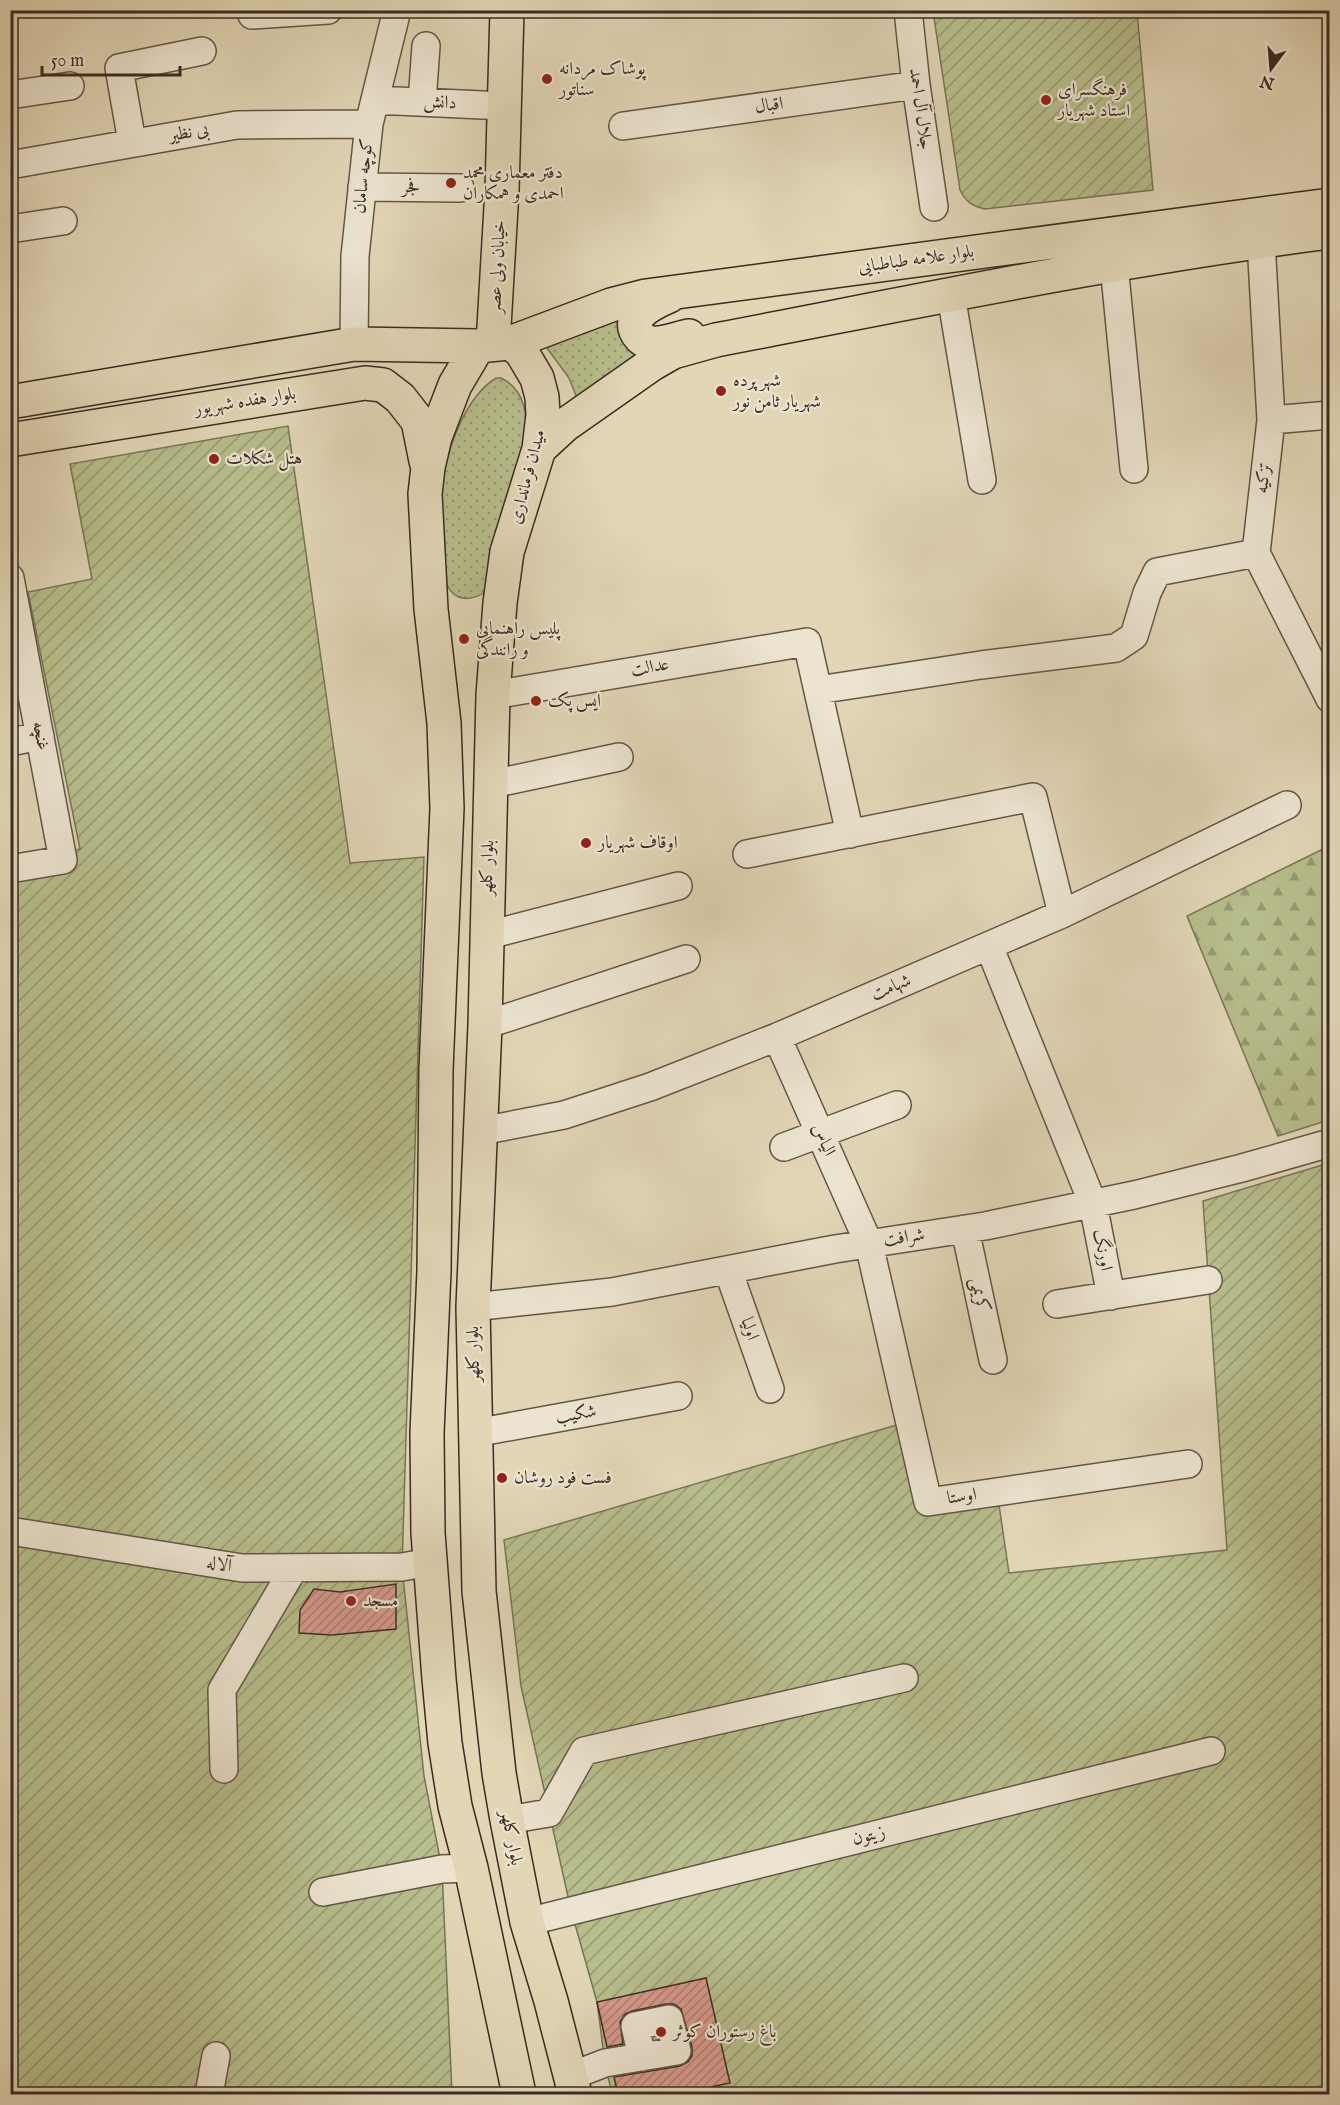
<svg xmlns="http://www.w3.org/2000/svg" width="1340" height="2105" font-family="'IM FELL English',Amiri,serif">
  <defs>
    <pattern id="grass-dots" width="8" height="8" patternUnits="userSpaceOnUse" patternTransform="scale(1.5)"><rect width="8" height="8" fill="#b7bd8c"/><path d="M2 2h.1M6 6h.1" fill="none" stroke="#969a72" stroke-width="1.8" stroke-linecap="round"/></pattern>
    <pattern id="forest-firs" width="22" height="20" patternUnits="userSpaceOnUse" patternTransform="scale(1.5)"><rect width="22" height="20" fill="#b7bd8c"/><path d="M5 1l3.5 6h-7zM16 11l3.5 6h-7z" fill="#969a72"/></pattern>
    <pattern id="garden-furrows" width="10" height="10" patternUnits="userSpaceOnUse" patternTransform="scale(1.5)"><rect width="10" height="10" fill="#b7bd8c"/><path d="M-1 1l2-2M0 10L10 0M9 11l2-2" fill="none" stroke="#969a72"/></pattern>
    <pattern id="building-hatch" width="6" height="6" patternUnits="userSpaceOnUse" patternTransform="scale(1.5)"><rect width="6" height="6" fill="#d7998d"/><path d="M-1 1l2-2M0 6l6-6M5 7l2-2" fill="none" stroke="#af7d73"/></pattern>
  </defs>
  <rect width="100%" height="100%" fill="#e2d6b7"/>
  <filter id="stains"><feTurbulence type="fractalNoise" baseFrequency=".00333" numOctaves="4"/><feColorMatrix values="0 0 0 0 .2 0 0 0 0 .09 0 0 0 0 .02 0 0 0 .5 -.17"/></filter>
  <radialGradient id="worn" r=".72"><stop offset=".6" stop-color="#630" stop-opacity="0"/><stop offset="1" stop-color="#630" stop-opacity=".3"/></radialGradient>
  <path fill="url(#grass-dots)" stroke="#787458" stroke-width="1.5" d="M 626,307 L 643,352 L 579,403 L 569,378 L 547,348 Z
    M 496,378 L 501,378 C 527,391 528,418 525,444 L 485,592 C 472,601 455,602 447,585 C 443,577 444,562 444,553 C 441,527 440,499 444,474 C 450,442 467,396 496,378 Z"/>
  <path fill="url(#forest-firs)" stroke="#787458" stroke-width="1.5" d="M 1323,849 L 1330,861 L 1329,1120 L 1278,1136 L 1187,916 Z"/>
  <path fill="url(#garden-furrows)" stroke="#787458" stroke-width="1.5" d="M 933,11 L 1137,11 L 1153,190 L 985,209 C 972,206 966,202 960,190 Z
    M 288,426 L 350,863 L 424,857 L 402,1567 L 424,1776 L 442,1869 L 452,2094 L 11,2094 L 11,863 L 80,849 L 28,592 L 92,579 L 70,464 Z
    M 1329,1163 L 1329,2094 L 612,2094 L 605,2063 L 597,2002 L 571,1910 L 521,1686 L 504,1540 L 900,1424 L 918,1510 L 998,1498 L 1009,1573 L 1227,1550 L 1203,1201 Z"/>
  <path fill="url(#building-hatch)" stroke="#392c23" stroke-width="1.5" d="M 396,1584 L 396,1629 L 332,1635 L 299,1633 L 300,1610 L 314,1589 L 340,1592 Z
    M 706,1978 L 730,2083 L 678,2094 L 618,2094 L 614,2077 L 680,2066 L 688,2062 L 692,2056 L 692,2047 L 681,2009 L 674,2004 L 666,2004 L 632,2011 L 625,2014 L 620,2022 L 623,2044 L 607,2047 L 597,2002 Z"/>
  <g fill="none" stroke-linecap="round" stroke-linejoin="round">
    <defs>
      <path id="minor" d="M 908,10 L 916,85 L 934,207
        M 252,15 L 328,10
        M 10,95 L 70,86
        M 375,100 L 504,106
        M 422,102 L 426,46
        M 623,126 L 916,85
        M 132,142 L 119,68 L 202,51
        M 10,165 L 237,125 L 369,124
        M 362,187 L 460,188
        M 10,229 L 63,221
        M 1261,241 L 1271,420 L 1256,553 L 1330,699
        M 1114,265 L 1134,469
        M 951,295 L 982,480
        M 354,344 L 355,256 L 369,124 L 397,10
        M 1271,420 L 1330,415
        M 10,578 L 63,860 L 10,869
        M 818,690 L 981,665 L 1116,648 L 1134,636 L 1147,593 L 1157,572 L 1256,553
        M 493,695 L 807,642 L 850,834
        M 10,742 L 40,736
        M 492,784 L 619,757
        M 747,854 L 1033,797 L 1062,914
        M 485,936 L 678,886
        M 989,946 L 1093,1204 L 1111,1296
        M 485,1025 L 686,959
        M 777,1037 L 869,1244 L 928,1502 L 1188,1464
        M 481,1131 L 564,1115 L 650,1087 L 777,1037 L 1062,914 L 1287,805
        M 784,1147 L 897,1105
        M 965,1229 L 993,1360
        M 728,1270 L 770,1389
        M 1057,1304 L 1208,1280
        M 473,1307 L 612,1292 L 835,1249 L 985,1226 L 1134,1195 L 1242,1168 L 1330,1143
        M 475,1433 L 678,1396
        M 10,1531 L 242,1568 L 402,1567 L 430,1562
        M 224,1769 L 222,1690 L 294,1568
        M 507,1820 L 549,1813 L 584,1751 L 904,1678
        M 323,1892 L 442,1869 L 471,1868
        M 527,1922 L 1211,1751
        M 571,2076 L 605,2063 L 677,2051 L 669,2019 L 635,2026 L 642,2057
        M 209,2094 L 216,2056"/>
      <path id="major" d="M 669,296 C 653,303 622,317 640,337 C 644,341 651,344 657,343 C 667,343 679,338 689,336
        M 510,343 L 611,305 L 646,296 L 1330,205
        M 493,344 L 502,190 L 507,10
        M 10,402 L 354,344 L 478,346
        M 10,440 L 365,383 L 383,385 L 400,398 L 418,421 L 426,461
        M 539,449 L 565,425 L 652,364 L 673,352 L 716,340 C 920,301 1123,258 1330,232
        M 519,2094 L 471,1868 L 455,1806 L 445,1743 L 439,1679 L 428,1533 L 427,1433 L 434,1271 L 436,1070 L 447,808 L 444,723 L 431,609 L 425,494 L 428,467 L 435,437 L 455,385 L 478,346 L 510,343 L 521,351 L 537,378 L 542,397 L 543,415 L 539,449 L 507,552 L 500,603 L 493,695 L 485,1025 L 473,1307 L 479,1591 L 499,1773 L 507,1820 L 527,1922 L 551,2001 L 575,2094"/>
    </defs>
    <use href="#minor" stroke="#635648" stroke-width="30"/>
    <use href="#major" stroke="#392c23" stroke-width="36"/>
    <use href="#minor" stroke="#ece4d0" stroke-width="27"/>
    <use href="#major" stroke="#e2d6b7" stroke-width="33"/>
  </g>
  <g fill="#8f2418" stroke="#ece4d0" stroke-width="2">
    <circle cx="547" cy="79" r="6"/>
    <circle cx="1046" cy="100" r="6"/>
    <circle cx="451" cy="183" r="6"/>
    <circle cx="721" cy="391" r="6"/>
    <circle cx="214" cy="459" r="6"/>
    <circle cx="464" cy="639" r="6"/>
    <circle cx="536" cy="701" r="6"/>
    <circle cx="586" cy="843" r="6"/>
    <circle cx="502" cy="1478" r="6"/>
    <circle cx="351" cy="1601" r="6"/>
    <circle cx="661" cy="2032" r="6"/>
  </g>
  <g text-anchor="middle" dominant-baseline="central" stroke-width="4.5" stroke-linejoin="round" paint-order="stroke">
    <g font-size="18" fill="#392c23" stroke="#ece4d0" text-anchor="start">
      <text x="559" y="69">پوشاک مردانه<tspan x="559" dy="21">سناتور</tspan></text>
      <text x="1058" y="90">فرهنگسرای<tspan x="1058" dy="21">استاد شهریار</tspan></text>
      <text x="463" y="173">دفتر معماری محمد<tspan x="463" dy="21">احمدی و همکاران</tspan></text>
      <text x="733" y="381">شهر پرده<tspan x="733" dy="21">شهریار ثامن نور</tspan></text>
      <text x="226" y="459">هتل شکلات</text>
      <text x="476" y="629">پلیس راهنمایی<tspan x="476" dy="21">و رانندگی</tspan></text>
      <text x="548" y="701">ایس پک</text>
      <text x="598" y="843">اوقاف شهریار</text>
      <text x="514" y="1478">فست فود روشان</text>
      <text x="363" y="1601">مسجد</text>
      <text x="673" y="2032">باغ رستوران کوثر</text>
    </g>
    <g font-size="18" fill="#392c23" stroke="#ece4d0">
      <text transform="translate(440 103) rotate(3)">دانش</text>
      <text transform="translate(769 106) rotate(-8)">اقبال</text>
      <text transform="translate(920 109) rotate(82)">جلال آل احمد</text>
      <text transform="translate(189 133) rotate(-10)">بی نظیر</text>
      <text transform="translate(364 176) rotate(-84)">کوچه سامان</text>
      <text x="411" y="187">فجر</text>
      <text transform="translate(916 260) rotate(-8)">بلوار علامه طباطبایی</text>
      <text transform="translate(498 267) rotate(-87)">خیابان ولی عصر</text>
      <text transform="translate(245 402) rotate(-9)">بلوار هفده شهریور</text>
      <text transform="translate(528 477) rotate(-75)">میدان فرمانداری</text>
      <text transform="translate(1264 478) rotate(-84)">تزکیه</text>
      <text transform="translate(650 668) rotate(-10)">عدالت</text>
      <text transform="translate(40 736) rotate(79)">غنچه</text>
      <text transform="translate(488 868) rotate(-88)">بلوار کلهر</text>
      <text transform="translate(891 988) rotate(-23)">شهامت</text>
      <text transform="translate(823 1140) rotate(66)">الیاس</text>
      <text transform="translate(904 1238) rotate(-9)">شرافت</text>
      <text transform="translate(1102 1250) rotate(79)">اورنگ</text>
      <text transform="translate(979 1295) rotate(78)">کریمی</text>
      <text transform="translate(749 1329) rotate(71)">اولیا</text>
      <text transform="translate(474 1354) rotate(-91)">بلوار کلهر</text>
      <text transform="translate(576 1415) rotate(-10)">شکیب</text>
      <text transform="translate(962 1497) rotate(-8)">اوستا</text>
      <text transform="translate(219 1565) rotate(9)">آلاله</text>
      <text transform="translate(869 1836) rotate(-14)">زیتون</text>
      <text transform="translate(511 1838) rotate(79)">بلوار کلهر</text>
    </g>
  </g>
  <rect width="1340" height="2105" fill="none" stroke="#e2d6b7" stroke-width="36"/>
  <rect x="12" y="12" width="1316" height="2081" fill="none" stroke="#392c23" stroke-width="3"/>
  <rect x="18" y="18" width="1304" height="2069" fill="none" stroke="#392c23" stroke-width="1.5"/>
  <g transform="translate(1271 69) rotate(196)" stroke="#ece4d0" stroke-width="4.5" paint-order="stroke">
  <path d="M0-4.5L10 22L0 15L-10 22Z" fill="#392c23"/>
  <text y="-9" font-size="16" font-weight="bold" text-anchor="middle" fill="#392c23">N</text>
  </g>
  <path d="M42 66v9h138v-9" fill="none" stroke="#392c23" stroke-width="3"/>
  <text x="51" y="66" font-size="18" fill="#392c23" stroke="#ece4d0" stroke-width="4.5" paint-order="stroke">50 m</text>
  <rect width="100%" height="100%" filter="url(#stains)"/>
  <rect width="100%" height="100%" fill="url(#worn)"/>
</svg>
